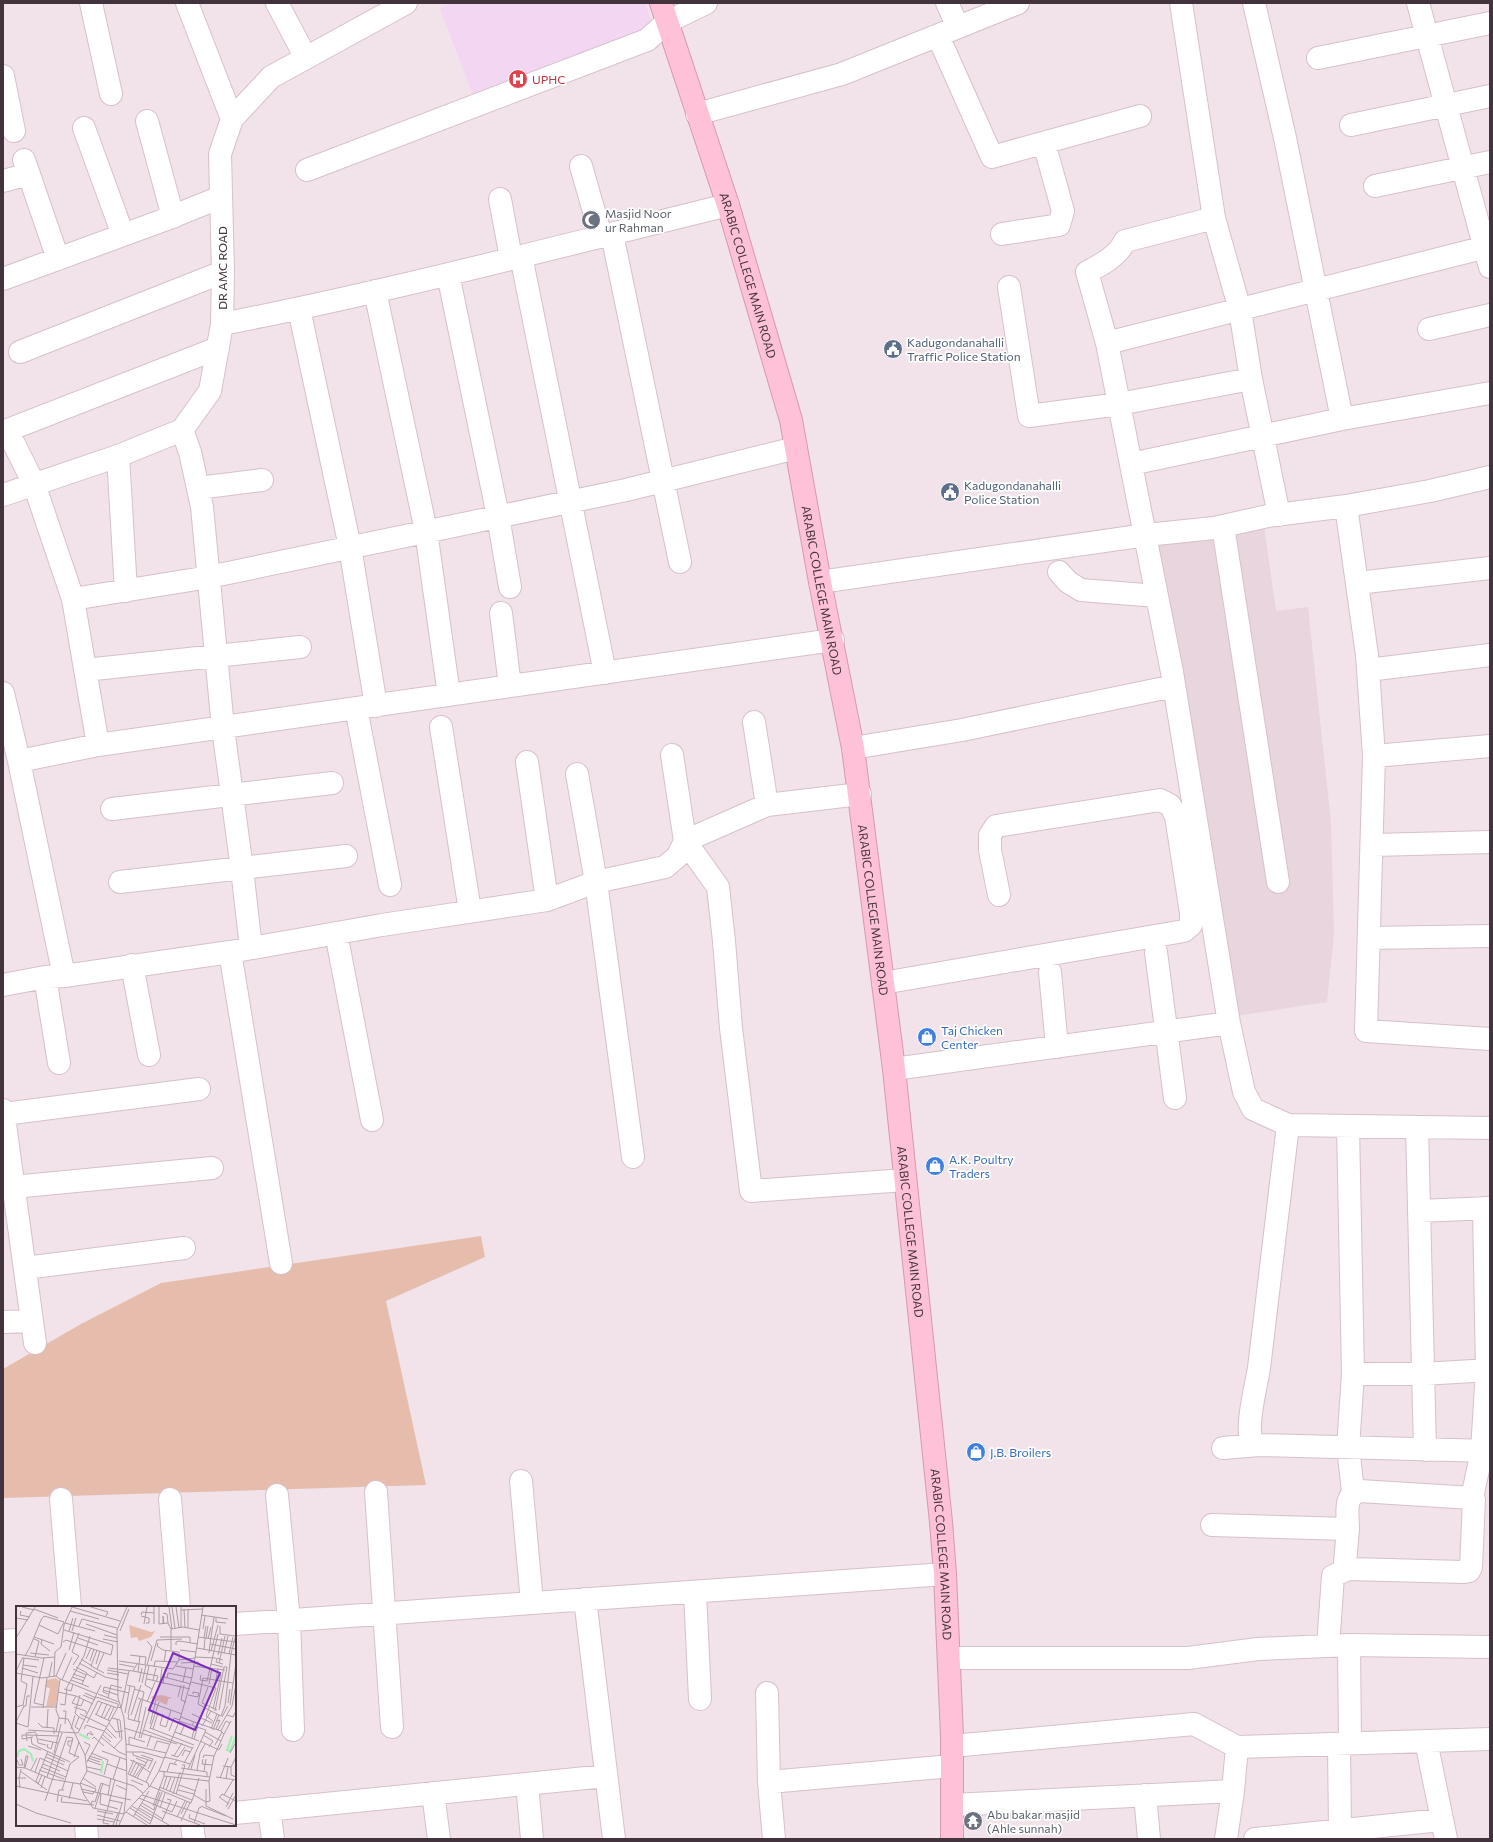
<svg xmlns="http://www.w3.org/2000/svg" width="1493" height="1842" font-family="Commissioner,sans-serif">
  <rect width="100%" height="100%" fill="#f1e3e9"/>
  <path fill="#e9d5de" d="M 1264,526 L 1276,611 L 1308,607 L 1331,823 L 1334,934 L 1327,1002 L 1236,1016 L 1155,538 Z"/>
  <path fill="#f2d6f2" d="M 450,3 L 645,3 L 660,47 L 479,111 L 440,9 Z"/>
  <path fill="#e6bdac" d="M 481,1236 L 485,1257 L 386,1301 L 426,1485 L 3,1498 L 3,1369 L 81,1324 L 161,1283 Z"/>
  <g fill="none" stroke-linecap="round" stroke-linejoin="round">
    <defs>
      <path id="minor" d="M 91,3 L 111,94
        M 187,3 L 232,119
        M 277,3 L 306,58
        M 947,3 L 958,27
        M 1254,3 L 1285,138 L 1342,419
        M 1418,3 L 1490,267
        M 938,36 L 992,157 L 1140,116
        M 1318,58 L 1490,23
        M 3,76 L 14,131
        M 697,114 L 842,74 L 1018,3
        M 147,121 L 173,217
        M 1351,125 L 1490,96
        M 84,128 L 123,235
        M 24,160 L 58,259
        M 581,166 L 601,236
        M 307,170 L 647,40 L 667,22 L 706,3
        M 3,181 L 29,174
        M 1375,186 L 1490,162
        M 500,199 L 511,258
        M 612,234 L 680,562
        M 1002,234 L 1059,225 L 1063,211 L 1044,143
        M 1490,246 L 1107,343 L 1172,672 L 1229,1023 L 1244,1092 L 1253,1109 L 1288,1125 L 1490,1128
        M 521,256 L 605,673
        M 448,274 L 498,516 L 510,587
        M 3,279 L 164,220 L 221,197
        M 1009,287 L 1029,416 L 1119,404 L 1251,379 L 1240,310 L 1214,218 L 1181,3
        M 375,291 L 426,531 L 449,695
        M 299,309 L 350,547 L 376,706
        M 222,324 C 392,291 560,246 728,205
        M 1429,329 L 1490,315
        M 1107,343 L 1087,272 C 1101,265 1118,256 1125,241 L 1214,218
        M 20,352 L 223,272
        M 1251,379 L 1279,515
        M 7,430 L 34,484 L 73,599
        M 182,430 L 190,452 L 202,507 L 223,728 L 242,869 L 251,948
        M 3,432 L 218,348
        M 118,456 L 126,591
        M 1131,464 L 1342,419 L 1490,393
        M 198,488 L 262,480
        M 1346,506 L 1367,655 L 1374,756 L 1366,1031 L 1490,1039
        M 1223,526 L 1278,882
        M 1059,572 L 1068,582 L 1081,590 L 1157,596
        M 820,582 L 1146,535 L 1214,528 L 1268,516 L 1346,506 L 1430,491 L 1490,477
        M 1357,583 L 1490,568
        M 501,613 L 510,686
        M 85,670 L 300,647
        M 1368,670 L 1490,655
        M 3,693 L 19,761 L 64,976
        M 356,708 L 390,885
        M 754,722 L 767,805
        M 441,727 L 470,911
        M 98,745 L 73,599 L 209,577 L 626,490 L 796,448
        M 853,748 L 962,730 L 1174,686
        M 672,755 L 685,841 L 718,887 L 724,941 L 731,1028 L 751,1191 L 905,1180
        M 1374,756 L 1490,746
        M 19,761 L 98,745 L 833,640
        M 527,762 L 547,900
        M 577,774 L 596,882 L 633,1157
        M 112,809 L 332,783
        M 1373,845 L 1490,842
        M 120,882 L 346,856
        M 336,933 L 372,1120
        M 1369,938 L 1490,936
        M 230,952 L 281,1263
        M 1156,952 L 1175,1098
        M 132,965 L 149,1055
        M 1050,972 L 1057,1047
        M 45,977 L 59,1063
        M 883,983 L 1184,931 L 1191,925 L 1191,913 L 1176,816 L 1170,805 L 1160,800 L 996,826 L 990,835 L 990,850 L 999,895
        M 3,985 L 45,977 L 64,976 L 230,952 L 382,925 L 547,900 L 596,882 L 665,867 L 678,856 L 685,841 L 767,805 L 860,794
        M 894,1069 L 1229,1023
        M 3,1110 L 35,1343
        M 4,1114 L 199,1089
        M 1348,1126 L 1353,1374 L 1348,1447 L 1353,1492
        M 1417,1127 L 1425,1450
        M 13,1187 L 212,1168
        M 1419,1211 L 1490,1208
        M 25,1268 L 184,1248
        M 3,1322 L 32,1321
        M 1353,1374 L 1422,1374 L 1490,1370
        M 1259,1445 L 1252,1443 C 1245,1427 1256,1387 1259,1368 C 1269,1287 1278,1206 1288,1125
        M 1223,1448 L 1259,1445 L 1490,1451
        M 521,1481 L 532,1603
        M 376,1492 L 392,1727
        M 277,1495 L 289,1620 L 293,1730
        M 1472,1498 L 1482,1451 L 1487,1370 L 1484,1208
        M 61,1499 L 70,1607
        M 170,1499 L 179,1607
        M 1212,1525 L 1348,1529 L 1345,1563 L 1348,1569 L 1464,1572 L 1469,1571 L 1471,1567 L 1474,1500 L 1472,1498 L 1360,1491 C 1343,1495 1348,1514 1348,1529
        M 695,1592 L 700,1699
        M 585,1599 L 614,1839
        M 235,1624 L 945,1574
        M 3,1641 L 17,1640
        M 1328,1646 L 1333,1576 L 1348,1569
        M 949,1658 L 1188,1658 L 1258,1649 L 1349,1645
        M 767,1693 L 769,1782
        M 1426,1741 L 1446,1839
        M 1350,1743 L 1349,1645 L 1490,1647
        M 1339,1744 L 1340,1830
        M 952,1746 L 1194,1724 L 1237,1747
        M 527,1784 L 532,1839
        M 433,1793 L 439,1839
        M 1145,1795 L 1149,1839
        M 952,1805 L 1233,1791 L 1237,1747 L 1490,1739
        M 269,1809 L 273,1839
        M 235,1813 L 606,1776
        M 86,1825 L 87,1839
        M 192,1825 L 194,1839
        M 774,1839 L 769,1782 L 952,1766
        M 1226,1839 L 1233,1791
        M 1255,1839 L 1441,1820"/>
      <path id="tertiary" d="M 3,495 L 118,456 L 182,430 L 210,391 L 222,324 L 223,272 L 220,154 L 232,119 L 271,77 L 406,3"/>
      <g id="secondary">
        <path id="s1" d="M 661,3 L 728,205 L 791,420 L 820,582 L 853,748 L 894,1069 L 941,1522 L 945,1574 L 952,1736 L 952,1839"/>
      </g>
    </defs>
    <use href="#minor" stroke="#d7c0cb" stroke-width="24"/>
    <use href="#tertiary" stroke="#d7c0cb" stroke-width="24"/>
    <use href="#secondary" stroke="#d797b1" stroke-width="24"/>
    <use href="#minor" stroke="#fff" stroke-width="22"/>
    <use href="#tertiary" stroke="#fff" stroke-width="22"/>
    <use href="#secondary" stroke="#fec1d8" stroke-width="22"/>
  </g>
  <defs>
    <symbol id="hospital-disc" viewBox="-11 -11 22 22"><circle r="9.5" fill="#e0444e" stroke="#fff"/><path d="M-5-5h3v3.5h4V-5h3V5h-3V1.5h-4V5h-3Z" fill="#fff"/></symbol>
    <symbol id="mosque-disc" viewBox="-11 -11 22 22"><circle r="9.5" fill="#6b7280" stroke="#fff"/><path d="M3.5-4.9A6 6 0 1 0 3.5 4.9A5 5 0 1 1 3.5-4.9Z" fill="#fff"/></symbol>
    <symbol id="civic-disc" viewBox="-11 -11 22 22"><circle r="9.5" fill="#5c6f8a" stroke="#fff"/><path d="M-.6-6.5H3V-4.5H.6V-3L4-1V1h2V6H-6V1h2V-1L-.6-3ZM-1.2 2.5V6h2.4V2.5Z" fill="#fff"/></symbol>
    <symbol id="shop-disc" viewBox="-11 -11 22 22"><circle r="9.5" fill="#3f7fe0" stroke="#fff"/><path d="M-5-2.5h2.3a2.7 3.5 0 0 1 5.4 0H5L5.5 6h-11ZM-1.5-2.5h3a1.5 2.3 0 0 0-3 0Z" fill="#fff"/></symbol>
    <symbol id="temple-disc" viewBox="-11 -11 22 22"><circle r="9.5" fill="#6b7280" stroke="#fff"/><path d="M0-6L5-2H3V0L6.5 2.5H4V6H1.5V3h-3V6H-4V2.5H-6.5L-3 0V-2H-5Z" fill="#fff"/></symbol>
  </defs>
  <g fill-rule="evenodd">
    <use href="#hospital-disc" x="507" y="68" width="22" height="22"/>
    <use href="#mosque-disc" x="580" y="209" width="22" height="22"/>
    <use href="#civic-disc" x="882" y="338" width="22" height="22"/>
    <use href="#civic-disc" x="939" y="481" width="22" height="22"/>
    <use href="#shop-disc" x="916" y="1026" width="22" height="22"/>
    <use href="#shop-disc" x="924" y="1155" width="22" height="22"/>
    <use href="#shop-disc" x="965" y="1441" width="22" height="22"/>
    <use href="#temple-disc" x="962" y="1810" width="22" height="22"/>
  </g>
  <g text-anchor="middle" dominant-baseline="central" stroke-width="3.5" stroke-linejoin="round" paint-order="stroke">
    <g font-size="12" fill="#be3a42" stroke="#fff" text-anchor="start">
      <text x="532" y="79">UPHC</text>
    </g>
    <g font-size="12" fill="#5b616d" stroke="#fff" text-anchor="start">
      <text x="605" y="213">Masjid Noor<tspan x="605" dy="14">ur Rahman</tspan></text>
      <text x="987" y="1814">Abu bakar masjid<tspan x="987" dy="14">(Ahle sunnah)</tspan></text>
    </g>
    <g font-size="12" fill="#43333c" stroke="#fff">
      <text transform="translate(222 268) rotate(-90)">DR AMC ROAD</text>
      <text stroke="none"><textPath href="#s1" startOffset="286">ARABIC COLLEGE MAIN ROAD</textPath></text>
      <text stroke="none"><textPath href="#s1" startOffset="610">ARABIC COLLEGE MAIN ROAD</textPath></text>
      <text stroke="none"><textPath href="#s1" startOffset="934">ARABIC COLLEGE MAIN ROAD</textPath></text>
      <text stroke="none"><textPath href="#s1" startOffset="1258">ARABIC COLLEGE MAIN ROAD</textPath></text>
      <text stroke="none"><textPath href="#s1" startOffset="1582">ARABIC COLLEGE MAIN ROAD</textPath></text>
    </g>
    <g font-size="12" fill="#4e5e75" stroke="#fff" text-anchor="start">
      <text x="907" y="342">Kadugondanahalli<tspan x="907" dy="14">Traffic Police Station</tspan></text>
      <text x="964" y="485">Kadugondanahalli<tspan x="964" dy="14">Police Station</tspan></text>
    </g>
    <g font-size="12" fill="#366cbe" stroke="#fff" text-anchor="start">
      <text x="941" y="1030">Taj Chicken<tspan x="941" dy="14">Center</tspan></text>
      <text x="949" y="1159">A.K. Poultry<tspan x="949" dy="14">Traders</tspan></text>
      <text x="990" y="1452">J.B. Broilers</text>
    </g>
  </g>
  <g transform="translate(16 1606)">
    <rect width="220" height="220" fill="#f1e3e9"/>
    <path d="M 113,19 L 135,26 L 139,25 L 135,31 L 123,35 L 121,31 L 115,32 ZM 40,72 L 43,75 L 40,100 L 30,101 L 34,82 L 29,81 L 31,74 ZM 146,89 L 156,92 L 152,93 L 151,99 L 135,92 L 136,90 Z" fill="#e6bdac"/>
    <path fill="none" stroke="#9feeb4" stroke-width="2" d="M 63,128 L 74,133M 216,130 L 211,144 L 214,145 L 220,130M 1,151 L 3,145 L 8,143 L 15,148 L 17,155M 85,167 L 87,155"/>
    <path fill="none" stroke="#ab9da4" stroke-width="1" d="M 6,1 L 18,4M 56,1 L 104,15M 75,1 L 92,6 L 90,10M 143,1 L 143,18 L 152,17 L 155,23M 153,1 L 156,23M 156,1 L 159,22M 160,1 L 163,22M 165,1 L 165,22M 18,3 L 42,12M 168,3 L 169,22M 172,3 L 172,22M 165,4 L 187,3M 5,5 L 4,9 L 14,11M 54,5 L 83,13M 147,7 L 151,8 L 152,17M 125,9 L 126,6 L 138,7M 185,9 L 212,13M 125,10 L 133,12 L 133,17 L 130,17M 0,12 L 12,14M 200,12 L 200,16 L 210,17M 49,17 L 79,25M 70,18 L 101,29M 128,18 L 131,1M 138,18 L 138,1M 147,18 L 147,10 L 148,18M 63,20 L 66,13 L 101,22M 204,20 L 204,28 L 219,30M 187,23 L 189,10M 48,24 L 97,39M 53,25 L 57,12M 56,25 L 60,12M 104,25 L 113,3M 88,29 L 101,32M 18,31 L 38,38M 144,31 L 174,31 L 174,37M 182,31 L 220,36M 0,32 L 19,1M 62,32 L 82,39M 188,32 L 190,20M 190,32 L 192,20M 18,33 L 23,35 L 19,51M 26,33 L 25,38 L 34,45M 87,33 L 102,36M 192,33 L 195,21M 131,35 L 136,41 L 131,59M 47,36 L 50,34 L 95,49 L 97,39M 142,37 L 141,40 L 147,44 L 163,46 L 163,54M 194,38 L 198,11M 160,39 L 160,36 L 163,35 L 182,38M 181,42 L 220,49M 53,44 L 58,26M 81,44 L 75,60 L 88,67M 155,44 L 155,23 L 167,21 L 183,24M 164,44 L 180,46M 188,44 L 189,32M 195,45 L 202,19M 14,47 L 33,49M 193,47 L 194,38 L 220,43M 208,47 L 212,30M 0,48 L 26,52 L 39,51M 213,48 L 217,31M 215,48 L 219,32M 114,49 L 130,51 L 129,58M 202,49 L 206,32M 9,50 L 14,41 L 25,14 L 28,10 L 48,16 L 42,28 L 23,19M 179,51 L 200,52M 7,52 L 23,54M 65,53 L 76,60M 70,53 L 75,42M 74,55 L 78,43M 103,55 L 157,63 L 163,54 L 179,52M 135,55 L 141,34 L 166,33M 148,56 L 150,44M 63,57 L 89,71 L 103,74M 165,57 L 183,56M 203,57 L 209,30M 80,58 L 84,45M 103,58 L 118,61M 195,58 L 207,61M 207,58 L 200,56 L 201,52 L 207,54M 7,59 L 21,61M 57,59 L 63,50 L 56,46 L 63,27M 133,60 L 129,79 L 136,83M 160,60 L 177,63M 177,60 L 209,64M 60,61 L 71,67M 138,61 L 139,55 L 162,56M 6,62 L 22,67M 92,62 L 117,65 L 121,58M 57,63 L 70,69M 81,63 L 88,47M 91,64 L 112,68M 0,65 L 7,51M 117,65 L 142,70 L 140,76M 122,66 L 124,50M 0,67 L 26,72 L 40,70 L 44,73 L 40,104 L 43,112 L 52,113 L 69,149 L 71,165 L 64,178 L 68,189 L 77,202 L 108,208 L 111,178 L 110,138 L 108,112 L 102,92 L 101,24 L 111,1M 91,67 L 103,69M 57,68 L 69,72M 71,68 L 78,72 L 81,66M 185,69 L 184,74 L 191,75 L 202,28M 38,70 L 39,46 L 45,41 L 48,19 L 56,1M 40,70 L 50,47M 33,71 L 36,56M 56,71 L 68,75M 148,71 L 175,78M 151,72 L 152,67 L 176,72M 44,73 L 81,88M 131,73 L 174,83M 46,74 L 56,51M 55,74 L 73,81M 137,74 L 140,62M 123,76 L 126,62M 167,76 L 170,62M 175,76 L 200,82M 126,77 L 130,59M 144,77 L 146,62M 66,78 L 71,67M 147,78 L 149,63M 193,78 L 196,62M 111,79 L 119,81 L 112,108M 168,79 L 165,94 L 170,96M 199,79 L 202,62M 192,81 L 186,97 L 201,104M 48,83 L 55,85 L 57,78M 118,83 L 128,86 L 122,116M 87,84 L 102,89M 42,86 L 60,90 L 77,98M 69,87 L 80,92M 82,88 L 103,96M 92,88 L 87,86 L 88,81 L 113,87M 67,89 L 79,94M 172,89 L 182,91 L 183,87 L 177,86 L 177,88M 60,90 L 56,97 L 65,100 L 68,93M 80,91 L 102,98 L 102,101M 162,91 L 165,79M 92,92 L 95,79 L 106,82M 122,92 L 166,108M 131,96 L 139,76M 212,97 L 214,83M 44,98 L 49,99 L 51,81 L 68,50 L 74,30M 27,99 L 18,97 L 28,52M 214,99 L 220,57M 7,100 L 10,100 L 11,90 L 14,90M 0,101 L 7,99 L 11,78 L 5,75 L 8,52M 15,101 L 40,101M 58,101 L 70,105 L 70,108M 27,102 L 31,72M 197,103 L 205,68M 47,105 L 50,105 L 49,118M 195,105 L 182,98 L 187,72 L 217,77M 199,105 L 208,61 L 211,61 L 203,104M 109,107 L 114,80M 64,108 L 91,121M 79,108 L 94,115M 113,108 L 112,113 L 124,116M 147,108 L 144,119 L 150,121 L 155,104M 176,108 L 196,117M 80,109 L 86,96M 115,109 L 125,79M 211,109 L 217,111 L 220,105M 63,111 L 59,107 L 64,89M 165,111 L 178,116M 206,111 L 212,100M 85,112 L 91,98M 96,112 L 104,114 L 106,133 L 98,142M 88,113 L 95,100M 101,113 L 104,132M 92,114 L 98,101M 118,115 L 125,93M 163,115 L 190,124 L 189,126 L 205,135 L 198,150 L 193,175 L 194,195 L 190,196 L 190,200 L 217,213M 197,115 L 190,110 L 200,82M 0,116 L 8,100M 0,117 L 12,121 L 17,70M 22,117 L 26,121 L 38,122 L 38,128M 71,117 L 82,95 L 101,102M 93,117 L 100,126 L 107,125M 134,118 L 140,94M 176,119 L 178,116 L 205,125 L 208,128 L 205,135M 186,120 L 195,105 L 205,110 L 209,100 L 215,48M 31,122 L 32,103M 90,122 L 100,132M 108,122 L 161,138M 134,122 L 178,139M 55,123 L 59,109M 68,123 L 70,119 L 88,125 L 96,132M 134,123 L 143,96M 137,123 L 142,107M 195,123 L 201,108M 200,123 L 204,114 L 201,115M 12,124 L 62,127 L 85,79M 64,124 L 59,121 L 63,111 L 69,114M 128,124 L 176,142M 197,124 L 203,109M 202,124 L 216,100 L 220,78M 153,125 L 158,112 L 164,114M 205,125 L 210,115 L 214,117M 40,126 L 43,112M 159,126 L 183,135M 20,127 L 22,137 L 30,139M 86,128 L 95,136M 208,128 L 215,115M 11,129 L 43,130M 11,129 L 6,129 L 6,133 L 17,131M 164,129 L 169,118M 187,129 L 197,135 L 193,141M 71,130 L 72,127 L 77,129 L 74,125M 15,131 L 16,138 L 54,156M 85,131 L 103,146 L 110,149M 123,132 L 130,101M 125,132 L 137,93M 176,132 L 179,120M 22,133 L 42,137M 76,133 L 78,131 L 88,140M 118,133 L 124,115M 178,133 L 182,120M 11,135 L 10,127 L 20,126M 184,135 L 203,144 L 206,138M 68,136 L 74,139 L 69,150M 32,138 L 31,141 L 35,143 L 37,136M 110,138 L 150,147M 113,138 L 113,131 L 129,136M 199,139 L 206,126M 12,140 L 25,144M 55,141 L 52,139 L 52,135 L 57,135M 131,141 L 135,129M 138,143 L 141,135 L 153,138M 86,145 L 111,154M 110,146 L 126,146 L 148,152M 117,146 L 117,149 L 136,155M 38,147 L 45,118M 75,147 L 92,154 L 88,169M 214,147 L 220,136M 31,148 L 49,156M 125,149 L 137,153 L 132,163M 155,149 L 162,151 L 169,141M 73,150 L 86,154M 158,150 L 166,137M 166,150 L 169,144 L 174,146M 30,151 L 48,159M 58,151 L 63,136M 148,151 L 161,154M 72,152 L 84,156M 120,152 L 131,157M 187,152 L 188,149 L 198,150M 187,153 L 186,158 L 196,159M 1,154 L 3,159 L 7,159 L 5,153M 71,154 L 85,159M 114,154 L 130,160M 71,156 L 102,101 L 105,102 L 113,65M 168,157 L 177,141M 27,158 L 44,165M 91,158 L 111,165M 158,158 L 161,154 L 174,158M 207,160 L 215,161 L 220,151M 0,161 L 9,162 L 35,173 L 64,178M 25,161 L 50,171M 71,161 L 85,164M 215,161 L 215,169 L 220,171M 8,162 L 10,150 L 12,150 L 9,162M 165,162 L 191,166 L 191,170M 172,163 L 189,126M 175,163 L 179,149M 15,164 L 21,152M 23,164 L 48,173M 181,164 L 184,147 L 189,138M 4,165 L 31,184M 71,165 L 118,180 L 127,187M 143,165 L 194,171M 148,165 L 148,170 L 193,175M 188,165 L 190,153M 19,166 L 24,152 L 52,165M 151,166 L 154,157 L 161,159M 112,168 L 132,177 L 133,181M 112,168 L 118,154M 26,169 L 22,178 L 20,175 L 32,145M 114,169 L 120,157 L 135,167M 117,170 L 123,159M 31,171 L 46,127M 119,171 L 126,161M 200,171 L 220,174M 0,172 L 3,172 L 5,163M 67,172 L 80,181M 121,172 L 132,154M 204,172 L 212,152M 97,173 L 104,152M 210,173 L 212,161M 115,174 L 127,179M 130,176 L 140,155M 64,177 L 80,183 L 79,186M 100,179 L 111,184M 163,179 L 180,185M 0,180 L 71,195M 134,180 L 175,197 L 178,189 L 190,196 L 190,183M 143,181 L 176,194M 4,182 L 3,172 L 10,172M 25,182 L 29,170M 65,183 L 115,194M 147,183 L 151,170M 46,184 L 54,158 L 63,151 L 53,147 L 57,132 L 51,131M 150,184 L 155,171M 162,184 L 178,188M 154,185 L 159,171M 67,186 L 77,188 L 78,185M 85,187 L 84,198 L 102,203M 157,188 L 164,166M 160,188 L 169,159 L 166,159M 92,189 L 95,172M 126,189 L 220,219M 178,189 L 183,172M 208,189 L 217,174M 46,191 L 45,196 L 78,199M 203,191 L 213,198M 204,191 L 206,188 L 220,195M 123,192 L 156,206 L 161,195M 53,193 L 57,177M 93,194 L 107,197M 29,195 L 51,131M 41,196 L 43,184 L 48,184M 126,197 L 138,204 L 139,200M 0,198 L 20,207 L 55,217M 75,199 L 76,195 L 79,196 L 85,177 L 93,180M 124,199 L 147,213M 116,200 L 137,213M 137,200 L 148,170M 139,200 L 144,186M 187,201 L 210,210M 210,201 L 217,187M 79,202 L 87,177M 114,202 L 135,215M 123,202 L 153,219M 144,202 L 149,187M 212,203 L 220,189M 90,204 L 87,217 L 93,218M 81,205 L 97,208M 91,205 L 99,173M 146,205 L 184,219M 110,206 L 131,219M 119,208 L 134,218M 165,208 L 171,196M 174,208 L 173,212 L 189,218M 81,209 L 104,215M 117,211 L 133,185M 161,211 L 169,195M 81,213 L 98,216M 146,215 L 155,194 L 151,193M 165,215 L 174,197M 178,217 L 183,202 L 187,200M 134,218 L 146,186M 97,219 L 102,207M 100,219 L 106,197M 103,219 L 108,208 L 134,180 L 143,165 L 164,113 L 176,71 L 187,1"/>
    <path fill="#7b2cbf" fill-opacity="0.15" stroke="#7b2cbf" stroke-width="2" d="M 157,47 L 204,67 L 179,124 L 133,104 Z"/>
    <rect width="220" height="220" fill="none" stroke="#43333c" stroke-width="2"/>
  </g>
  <rect width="1493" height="1842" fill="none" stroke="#43333c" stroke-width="8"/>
</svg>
